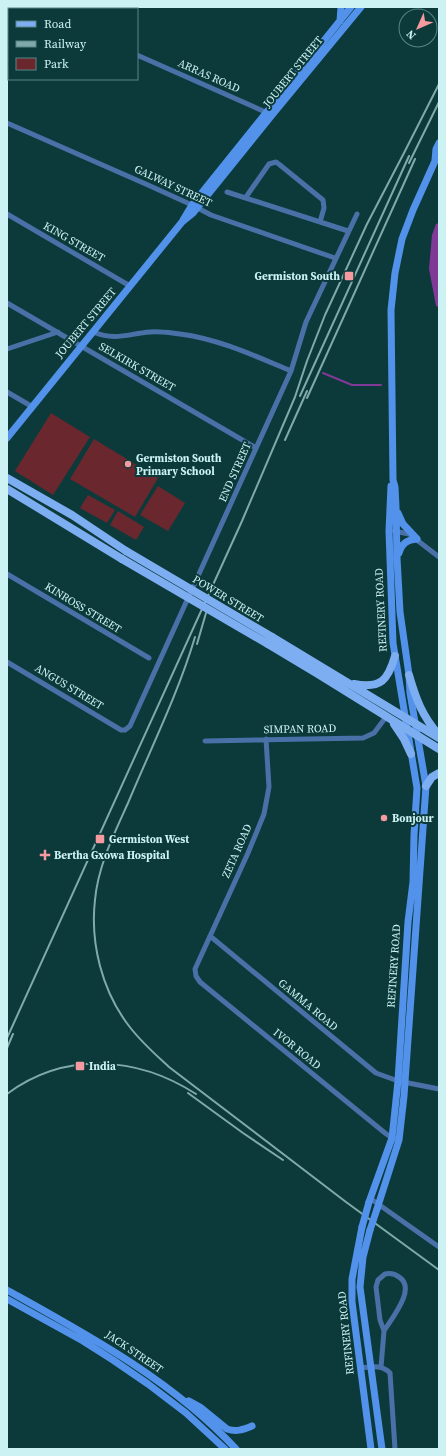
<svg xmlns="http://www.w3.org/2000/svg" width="446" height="1456" font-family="'Source Serif 4',serif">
  <rect width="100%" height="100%" fill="#0c3a3b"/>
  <path fill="#6a272e" d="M 51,413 L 90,437 L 53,495 L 15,471 Z
    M 94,439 L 158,478 L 135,517 L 70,479 Z
    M 158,486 L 185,503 L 168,531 L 140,515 Z
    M 88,495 L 115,510 L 107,523 L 80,508 Z
    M 118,511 L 144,527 L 136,540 L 110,525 Z"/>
  <path fill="#803997" d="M 439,223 L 439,307 L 436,306 L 429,269 L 432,235 L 436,224 Z"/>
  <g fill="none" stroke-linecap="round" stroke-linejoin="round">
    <path stroke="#803997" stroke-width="2" d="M 323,373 L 352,385 L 381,385"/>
    <path stroke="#4971a8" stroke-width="5" d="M 30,7 L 34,9
      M 137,55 L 270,114
      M 7,123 L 148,185 L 192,205 L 211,215 L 335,258
      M 227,192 L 348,231
      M 246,197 L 269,164 L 276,162 L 280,165 L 323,200 L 324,208 L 320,222
      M 7,214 L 130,286
      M 7,303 L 256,448
      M 93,332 C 116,341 127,334 150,332 C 160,331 171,333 180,334 C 219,339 255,356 291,371
      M 7,349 L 58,332
      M 7,392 L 31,406
      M 394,531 L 409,534 L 439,557
      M 7,574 L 149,658
      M 7,662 L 121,730 L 125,730 L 130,726 L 291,371 L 306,322 L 357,214
      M 266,739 L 269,787 L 264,814 L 248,853 L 195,969 L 196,976 L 200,982 L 385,1133 L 392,1138 L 399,1140
      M 205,741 L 363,738 L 374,733 L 386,717
      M 210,936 L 376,1073 L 398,1081 L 439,1089
      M 371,1199 L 439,1247
      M 381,1367 L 384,1331 L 380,1320 L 376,1287 L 378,1280 L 385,1274 C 390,1273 394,1273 399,1277 C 417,1288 392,1318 384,1331
      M 360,1368 C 370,1367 382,1364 390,1373 L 395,1449"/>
    <path stroke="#5292eb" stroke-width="7" d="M 340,21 L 341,7
      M 435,160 L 436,149 L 439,143
      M 183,220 L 192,205 L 351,7
      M 7,438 L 182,222 L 193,213 L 272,115 L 361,7
      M 398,513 L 403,524 L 417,539
      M 399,553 C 402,543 407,540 417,539
      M 369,1202 L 392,1138 L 398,1081 L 408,922 L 413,882 L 414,835 L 417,788 L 393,643 L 389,531 L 391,486
      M 377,1209 L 399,1140 L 404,1096 L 426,786 L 410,693 L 409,675 L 400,612 L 397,558 L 396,507 L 395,487 L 393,480 L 391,310 L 395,273 L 402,239 L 413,210 L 435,161 L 439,156
      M 362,1227 L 352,1279 L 352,1302 L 371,1449
      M 370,1230 L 363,1257 L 360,1287 L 382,1449
      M 7,1290 C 88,1335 172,1380 236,1449
      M 7,1299 L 83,1341 L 113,1360 L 148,1384 L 186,1413 L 225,1449
      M 189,1401 L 200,1407 L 227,1429 C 236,1432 243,1430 252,1426"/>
    <path stroke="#7daef1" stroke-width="8" d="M 7,478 L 72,515 L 126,551
      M 7,489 L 122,559
      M 272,637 L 439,738
      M 268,644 L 318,674 L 439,749
      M 409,675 C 416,699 422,716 439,735
      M 354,684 C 381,689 388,680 395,656
      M 394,724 L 404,739 L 411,754
      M 426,786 L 432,777 L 439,773"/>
    <path stroke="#80a9aa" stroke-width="2" d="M 409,163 L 439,102
      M 300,396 L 409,156
      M 307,398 L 415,159
      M 285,440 L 307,391
      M 195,637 C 178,694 151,748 128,803 C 114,834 98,866 95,900 C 90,943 102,991 129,1026 C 141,1042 155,1054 169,1067 L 346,1202 L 439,1270
      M 197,644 L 206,613
      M 7,1038 L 242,521 L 295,397 L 307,361 L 325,315 L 367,224 L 405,151 L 439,84
      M 7,1048 L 13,1034
      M 188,1093 L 243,1133 L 283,1160
      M 7,1094 C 65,1051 137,1056 196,1094"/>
    <path stroke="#5292eb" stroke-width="7" d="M 362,1227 L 369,1202
      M 370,1230 L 377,1209"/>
    <path stroke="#7daef1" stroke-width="8" d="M 126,551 L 272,637
      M 122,559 L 268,644"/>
  </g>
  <g fill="#f59b9f" stroke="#0c3a3b" stroke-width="1.5">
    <rect x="344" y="271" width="10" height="10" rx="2"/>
    <circle cx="128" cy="464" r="4"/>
    <circle cx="384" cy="818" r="4"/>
    <rect x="95" y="834" width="10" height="10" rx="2"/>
    <path d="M43 849h4v4h4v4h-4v4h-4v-4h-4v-4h4z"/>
    <rect x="75" y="1061" width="10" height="10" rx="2"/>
  </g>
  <g text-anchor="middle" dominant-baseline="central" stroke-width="4" stroke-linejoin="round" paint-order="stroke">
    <g font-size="11" fill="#ccf2f3" stroke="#0c3a3b">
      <text transform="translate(293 72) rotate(-51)">JOUBERT STREET</text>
      <text transform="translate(209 76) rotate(24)">ARRAS ROAD</text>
      <text transform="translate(173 186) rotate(25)">GALWAY STREET</text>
      <text transform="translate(74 242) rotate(30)">KING STREET</text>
      <text transform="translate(86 323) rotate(-50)">JOUBERT STREET</text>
      <text transform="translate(137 367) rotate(30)">SELKIRK STREET</text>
      <text transform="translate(235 472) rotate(-66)">END STREET</text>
      <text transform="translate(228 599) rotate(31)">POWER STREET</text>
      <text transform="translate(83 608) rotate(31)">KINROSS STREET</text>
      <text transform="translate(381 610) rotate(-93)">REFINERY ROAD</text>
      <text transform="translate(69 687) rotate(31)">ANGUS STREET</text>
      <text transform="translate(300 729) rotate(-1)">SIMPAN ROAD</text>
      <text transform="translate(237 851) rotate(-66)">ZETA ROAD</text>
      <text transform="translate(394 966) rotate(-86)">REFINERY ROAD</text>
      <text transform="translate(308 1005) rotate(40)">GAMMA ROAD</text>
      <text transform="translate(297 1049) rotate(39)">IVOR ROAD</text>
      <text transform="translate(346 1333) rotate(-96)">REFINERY ROAD</text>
      <text transform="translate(134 1352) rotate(34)">JACK STREET</text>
    </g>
    <g font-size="11" font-weight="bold" fill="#ccf2f3" stroke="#0c3a3b" text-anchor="start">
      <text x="340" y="276" text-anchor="end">Germiston South</text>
      <text x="136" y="458">Germiston South<tspan x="136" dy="13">Primary School</tspan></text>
      <text x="392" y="818">Bonjour</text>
      <text x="109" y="839">Germiston West</text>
      <text x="54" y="855">Bertha Gxowa Hospital</text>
      <text x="89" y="1066">India</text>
    </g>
  </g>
  <rect width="446" height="1456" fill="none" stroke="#ccf2f3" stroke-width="16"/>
  <rect x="8" y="8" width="130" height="72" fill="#0c3a3b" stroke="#598485"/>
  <rect x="16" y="21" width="20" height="6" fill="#7daef1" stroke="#598485"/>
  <text x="44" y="28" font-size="12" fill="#ccf2f3">Road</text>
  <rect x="16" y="41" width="20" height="6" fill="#80a9aa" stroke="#598485"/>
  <text x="44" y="48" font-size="12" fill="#ccf2f3">Railway</text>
  <rect x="16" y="58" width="20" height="12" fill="#6a272e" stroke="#598485"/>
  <text x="44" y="68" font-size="12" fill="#ccf2f3">Park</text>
  <g transform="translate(418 28) rotate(225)"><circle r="19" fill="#0c3a3b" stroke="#598485"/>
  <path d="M0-3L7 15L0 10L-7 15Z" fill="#f59b9f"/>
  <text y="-6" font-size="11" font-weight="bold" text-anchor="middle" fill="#ccf2f3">N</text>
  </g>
</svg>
